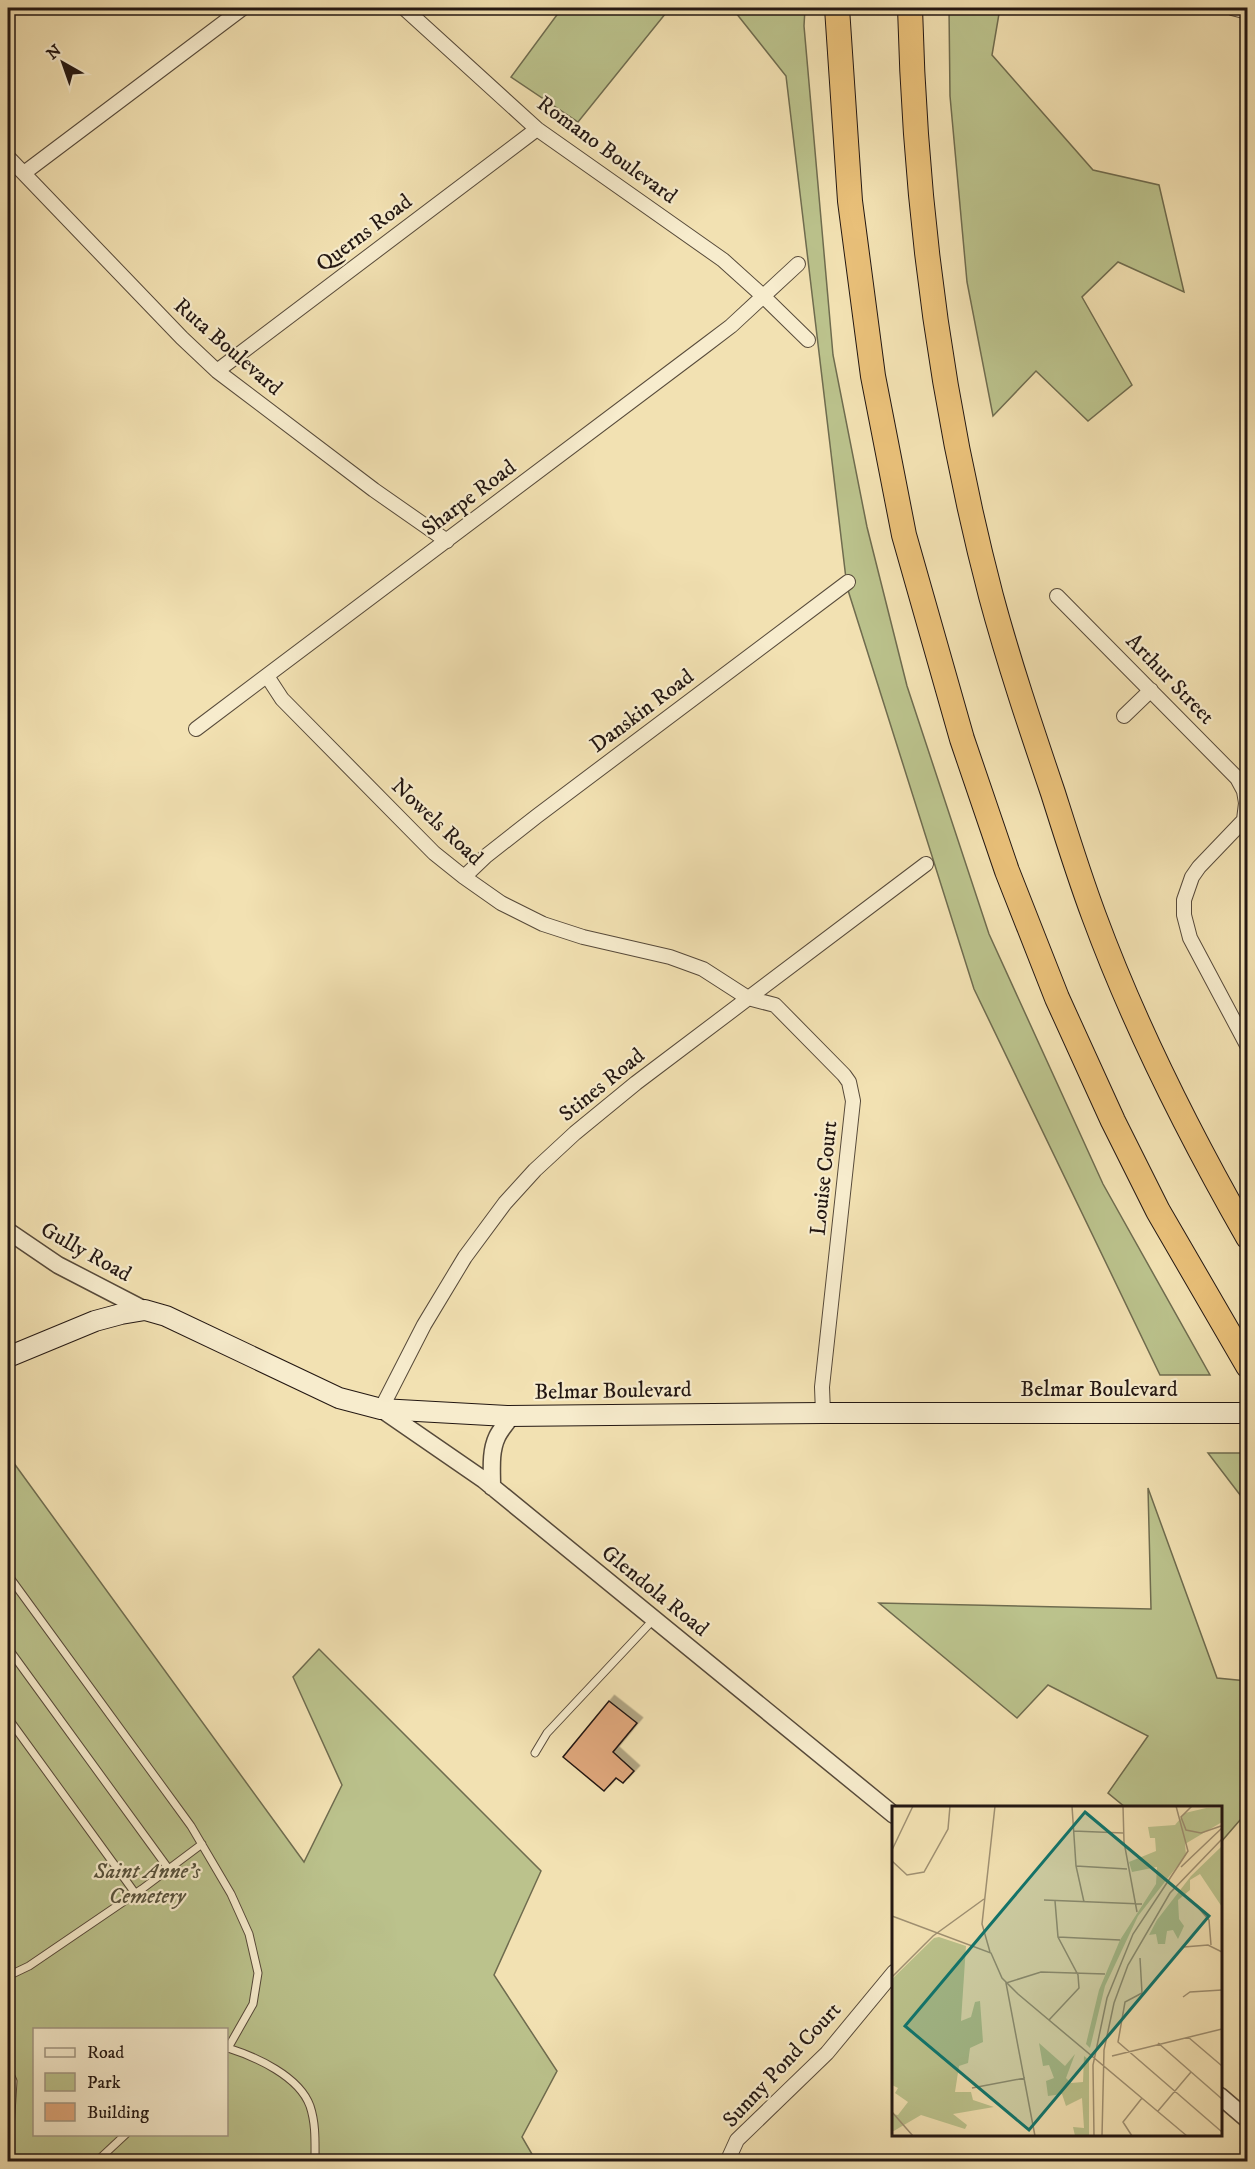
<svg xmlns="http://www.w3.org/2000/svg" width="1255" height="2169" font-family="'IM FELL DW Pica',serif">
  <defs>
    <filter id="shadow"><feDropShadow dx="5.5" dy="-5.5" stdDeviation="0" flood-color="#0004"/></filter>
  </defs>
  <rect width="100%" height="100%" fill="#f2e1b2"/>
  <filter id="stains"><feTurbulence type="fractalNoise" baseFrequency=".00333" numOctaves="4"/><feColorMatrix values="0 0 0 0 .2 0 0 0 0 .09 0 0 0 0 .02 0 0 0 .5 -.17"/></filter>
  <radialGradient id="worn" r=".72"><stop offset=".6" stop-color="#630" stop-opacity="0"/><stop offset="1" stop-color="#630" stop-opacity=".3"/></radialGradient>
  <path fill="#bbc28c" stroke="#6f6c4f" stroke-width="1.5" fill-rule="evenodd" d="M 562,8 L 670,8 L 578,122 L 511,77 Z
    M 732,8 L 805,8 L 804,26 L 833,355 L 867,527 L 907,686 L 989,934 L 1103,1184 L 1210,1375 L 1160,1375 L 974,989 L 847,587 L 786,76 Z
    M 949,8 L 1000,8 L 992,55 L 1093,170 L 1159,185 L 1184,292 L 1118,262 L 1082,297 L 1132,385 L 1088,421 L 1036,371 L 993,416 L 967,282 L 950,96 Z
    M 1208,1453 L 1247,1453 L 1247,1504 Z
    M 8,1455 L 304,1862 L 342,1785 L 293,1677 L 319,1649 L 541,1871 L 494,1975 L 557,2071 L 522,2137 L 536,2161 L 8,2161 ZM 34,2030 L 226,2030 L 226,2134 L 34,2134 Z
    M 1148,1488 L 1217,1678 L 1247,1681 L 1247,1812 L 1221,1842 L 1220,1808 L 1125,1807 L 1108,1793 L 1148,1736 L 1048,1685 L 1017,1718 L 879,1603 L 1151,1609 Z"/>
  <path fill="#dfa77b" stroke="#231712" stroke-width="1.5" filter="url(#shadow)" d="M 609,1701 L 637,1723 L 613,1752 L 634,1771 L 623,1783 L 616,1778 L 604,1791 L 563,1757 Z"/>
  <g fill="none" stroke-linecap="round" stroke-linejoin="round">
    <defs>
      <path id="service" d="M 8,1575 L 191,1826 L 231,1894 L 249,1934 L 258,1973 L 253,2004 L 228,2048
        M 8,1648 L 168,1868
        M 8,1718 L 135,1893
        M 535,1753 L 547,1733 L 654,1619
        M 8,1976 L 29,1966 L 142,1889 L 202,1844
        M 226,2049 L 228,2048 C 256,2057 299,2076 310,2106 C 316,2124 315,2142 315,2162
        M 8,2069 L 13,2081 L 8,2162
        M 96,2162 L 126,2134"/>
      <path id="minor" d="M 404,8 L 537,129 L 723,260 L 763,296 L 808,340
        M 1232,8 L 1248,12
        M 8,157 L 182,338 L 217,371 L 374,490 L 447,541
        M 24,173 L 243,8
        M 217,371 L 537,129
        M 1057,596 L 1237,778 L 1244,791 L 1246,803 L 1244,820 L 1199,867 L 1192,877 L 1184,900 L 1184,915 L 1190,938 L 1248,1047
        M 267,676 L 282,699 L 434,853 L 464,877 L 501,903 L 543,924 L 583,937 L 670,957 L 703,969 L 748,998 L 775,1005 L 844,1075 L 849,1082 L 853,1101 L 822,1387 L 823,1413
        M 1124,716 L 1151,690
        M 196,729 L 702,348 L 731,326 L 798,264
        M 464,877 L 486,856 L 537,816 L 848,582
        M 381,1409 L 424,1325 L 465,1257 L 505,1203 L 535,1170 L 575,1133 L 636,1083 L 926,864
        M 727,2162 L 737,2140 L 827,2053 L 894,1972"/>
      <path id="tertiary" d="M 8,1231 L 58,1265 L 145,1310
        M 381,1409 L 484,1480 L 894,1815
        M 492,1487 C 492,1470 490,1452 497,1437 C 500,1430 507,1423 511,1416
        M 1220,2096 L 1248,2120"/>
      <path id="secondary" d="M 8,1357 L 95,1321 L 121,1314 L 145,1310 L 166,1316 L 339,1398 L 381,1409 L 507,1416 L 823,1413 L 1248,1413"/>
      <path id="motorway" d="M 837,8 L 850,201 L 873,376 L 904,535 L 962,739 L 1007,871 L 1057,998 L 1113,1121 L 1158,1211 L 1248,1366
        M 910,8 C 915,205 941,405 991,596 C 1009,663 1031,728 1053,793 C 1066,834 1079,876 1094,916 C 1135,1027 1189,1134 1248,1237"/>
    </defs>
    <use href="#service" stroke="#574a3a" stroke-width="9"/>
    <use href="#minor" stroke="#574a3a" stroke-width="16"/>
    <use href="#tertiary" stroke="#574a3a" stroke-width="19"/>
    <use href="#secondary" stroke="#231712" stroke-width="22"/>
    <use href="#motorway" stroke="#231712" stroke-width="26"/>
    <use href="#service" stroke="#f7eccd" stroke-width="7"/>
    <use href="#minor" stroke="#f7eccd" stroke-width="14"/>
    <use href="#tertiary" stroke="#f7eccd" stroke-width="16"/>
    <use href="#secondary" stroke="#f7eccd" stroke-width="20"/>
    <use href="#motorway" stroke="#e9c079" stroke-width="24"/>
  </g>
  <g text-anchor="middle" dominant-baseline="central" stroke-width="4.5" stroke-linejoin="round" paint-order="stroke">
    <g font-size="22" fill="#231712" stroke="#f7eccd">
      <text transform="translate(607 150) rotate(36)">Romano Boulevard</text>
      <text transform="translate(364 233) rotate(-37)">Querns Road</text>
      <text transform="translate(228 347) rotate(41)">Ruta Boulevard</text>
      <text transform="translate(469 498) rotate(-37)">Sharpe Road</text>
      <text transform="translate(1170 679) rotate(46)">Arthur Street</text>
      <text transform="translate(642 711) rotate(-37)">Danskin Road</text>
      <text transform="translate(437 822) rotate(43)">Nowels Road</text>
      <text transform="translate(602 1085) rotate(-39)">Stines Road</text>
      <text transform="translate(824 1178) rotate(-84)">Louise Court</text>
      <text transform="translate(86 1252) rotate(29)">Gully Road</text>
      <text x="1099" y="1389">Belmar Boulevard</text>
      <text transform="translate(613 1391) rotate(-1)">Belmar Boulevard</text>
      <text transform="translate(655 1591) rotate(39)">Glendola Road</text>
      <text transform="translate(782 2065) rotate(-47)">Sunny Pond Court</text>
    </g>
    <g font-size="22" font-style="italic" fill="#58533d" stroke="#f7eccd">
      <text x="147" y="1871">Saint Anne's<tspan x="147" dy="25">Cemetery</tspan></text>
    </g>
  </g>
  <g transform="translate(892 1806)">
    <rect width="330" height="330" fill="#f2e1b2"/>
    <path d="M 314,2 L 330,2 L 330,16 L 293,38 L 294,49 L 246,110 L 213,180 L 198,242 L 194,238 L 207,184 L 228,134 L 264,78 L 265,61 L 240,66 L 237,56 L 264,45 L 263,32 L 258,32 L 256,21 L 283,19 L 293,7 ZM 330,40 L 330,101 L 308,68 L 298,74 L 298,84 L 286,94 L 287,113 L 292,120 L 286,133 L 281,124 L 275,125 L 273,138 L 266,138 L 264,128 L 257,129 L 265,114 L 299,70 ZM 47,131 L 74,140 L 69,215 L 79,211 L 83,196 L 88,195 L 91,236 L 78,242 L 76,257 L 67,260 L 63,286 L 79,286 L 81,294 L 102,301 L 61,308 L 75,319 L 73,323 L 29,309 L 0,326 L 0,308 L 6,309 L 16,296 L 3,287 L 6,282 L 0,279 L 0,173 L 42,132 ZM 147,237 L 173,260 L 183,248 L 174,272 L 179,277 L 191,276 L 192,250 L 197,254 L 197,330 L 183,330 L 181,321 L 192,322 L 190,292 L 174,300 L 170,288 L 156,290 L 154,275 L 162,272 L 157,259 L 151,260 Z" fill="#bbc28c"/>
    <path fill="none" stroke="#9f9072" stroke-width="1.5" d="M 180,0 L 184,60 L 192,96M 231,0 L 232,36 L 245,106M 300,0 L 289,11 L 294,24 L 309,27 L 329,20M 181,25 L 231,27M 0,44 L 21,0M 0,55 L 15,69 L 32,66 L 56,23 L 58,0M 184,60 L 235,63M 289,61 L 330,22M 152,94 L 250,98M 304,99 L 317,114 L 319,139M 0,110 L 99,147 L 110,172 L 126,188 L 295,330M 166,131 L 228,134M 287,145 L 292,141 L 316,139 L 330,146M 98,146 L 90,118 L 103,0M 248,152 L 250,187 L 233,196 L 226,236 L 330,326M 0,171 L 41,130 L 92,93M 291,191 L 298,186 L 330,184M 157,214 L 187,182 L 186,169 L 166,131 L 163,95M 296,231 L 330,260M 266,237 L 330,293M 220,250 L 330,223M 80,282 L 133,272M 266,305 L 299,266M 0,306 L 21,330M 28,330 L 48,330M 143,330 L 114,177 L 149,166 L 213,168M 202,330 L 201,259 L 215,192 L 241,128 L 296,45 L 284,0M 210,330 L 212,244 L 222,197 L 236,159 L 278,87 L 330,33M 240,330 L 231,316 L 250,292"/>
    <path fill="#0f766e" fill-opacity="0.15" stroke="#0f766e" stroke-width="3" d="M 193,6 L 317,110 L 137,324 L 13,220 Z"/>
    <rect width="330" height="330" fill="none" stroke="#231712" stroke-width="3"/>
  </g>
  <rect width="1255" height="2169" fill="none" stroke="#f2e1b2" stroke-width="30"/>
  <rect x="9" y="9" width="1237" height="2151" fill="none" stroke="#231712" stroke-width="3"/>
  <rect x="15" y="15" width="1225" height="2139" fill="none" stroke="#231712" stroke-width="1.5"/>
  <rect x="33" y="2028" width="195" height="108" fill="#f7eccd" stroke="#a29782" stroke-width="1.5"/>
  <rect x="45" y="2048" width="30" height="9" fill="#f7eccd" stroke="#a29782" stroke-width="1.5"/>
  <text x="87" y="2058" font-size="18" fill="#231712">Road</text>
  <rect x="45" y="2073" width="30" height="18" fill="#bbc28c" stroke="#a29782" stroke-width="1.5"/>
  <text x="87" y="2088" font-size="18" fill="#231712">Park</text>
  <rect x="45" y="2103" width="30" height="18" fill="#dfa77b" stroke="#a29782" stroke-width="1.5"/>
  <text x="87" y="2118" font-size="18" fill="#231712">Building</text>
  <g transform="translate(63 63) rotate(320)" stroke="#f7eccd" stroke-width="4.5" paint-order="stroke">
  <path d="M0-4.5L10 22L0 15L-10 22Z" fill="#231712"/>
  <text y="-9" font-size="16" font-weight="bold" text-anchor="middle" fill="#231712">N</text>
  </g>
  <rect width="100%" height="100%" filter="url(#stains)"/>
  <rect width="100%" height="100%" fill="url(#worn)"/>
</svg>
